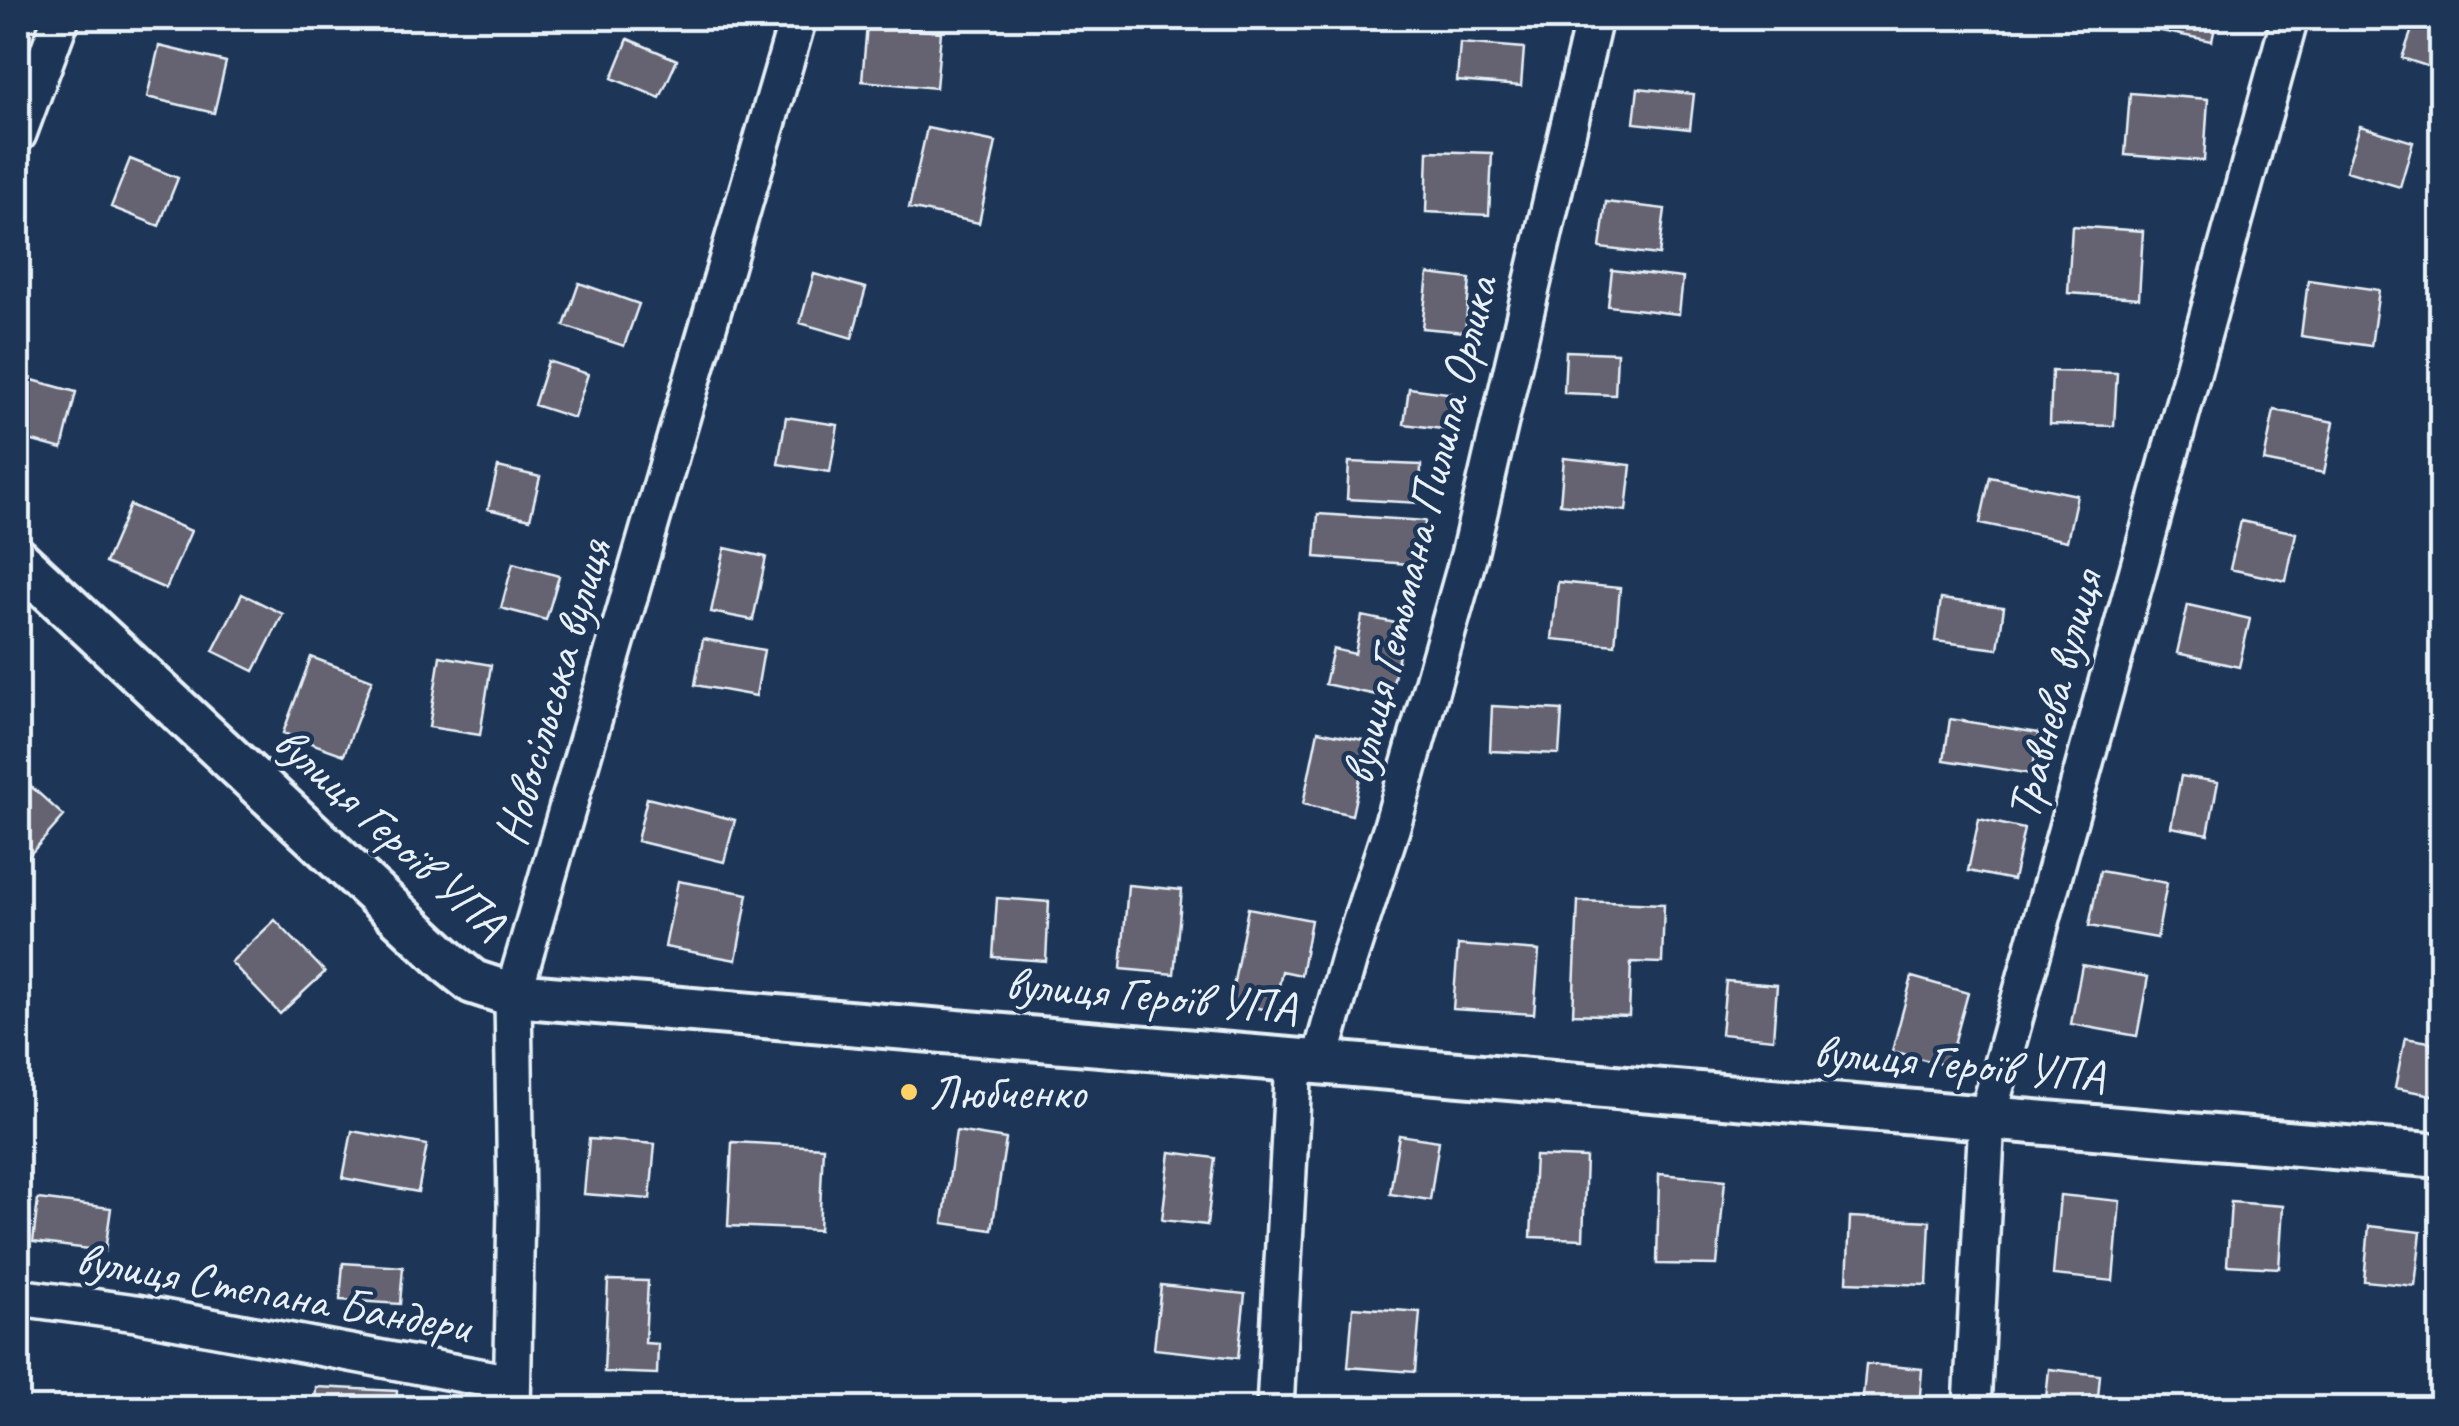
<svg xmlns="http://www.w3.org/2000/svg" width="2459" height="1426" font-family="Caveat,sans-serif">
  <rect width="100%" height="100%" fill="#1d3557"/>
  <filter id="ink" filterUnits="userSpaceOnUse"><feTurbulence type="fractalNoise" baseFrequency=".01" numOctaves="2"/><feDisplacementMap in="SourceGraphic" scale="20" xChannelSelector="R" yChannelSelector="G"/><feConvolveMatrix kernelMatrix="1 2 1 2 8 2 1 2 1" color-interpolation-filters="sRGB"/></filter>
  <g filter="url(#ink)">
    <path fill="#656271" stroke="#e8f1f8" stroke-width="2.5" d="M 2138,18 L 2217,18 L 2212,41 L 2136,26 Z
      M 2416,18 L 2442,18 L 2442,71 L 2402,58 Z
      M 867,25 L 941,32 L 936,88 L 862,81 Z
      M 628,39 L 677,60 L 660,98 L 612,78 Z
      M 1460,43 L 1524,48 L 1521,86 L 1457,81 Z
      M 159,46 L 226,62 L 214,113 L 147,97 Z
      M 1638,88 L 1694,94 L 1690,129 L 1634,123 Z
      M 2130,93 L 2208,99 L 2204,161 L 2125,155 Z
      M 2360,126 L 2413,142 L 2400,187 L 2346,171 Z
      M 927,128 L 996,142 L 979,223 L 909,208 Z
      M 1428,151 L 1492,153 L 1489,215 L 1426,212 Z
      M 130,159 L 178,178 L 159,226 L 111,207 Z
      M 1606,202 L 1665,209 L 1659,255 L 1600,248 Z
      M 2072,226 L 2143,231 L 2139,298 L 2068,293 Z
      M 1612,270 L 1683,278 L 1679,314 L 1608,306 Z
      M 814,274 L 866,288 L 852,338 L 800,323 Z
      M 1428,274 L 1470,279 L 1465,332 L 1422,328 Z
      M 2308,280 L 2379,290 L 2371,346 L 2301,336 Z
      M 579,283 L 639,304 L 624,346 L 564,326 Z
      M 1566,351 L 1617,353 L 1615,395 L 1564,393 Z
      M 548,361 L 588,374 L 574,418 L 534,405 Z
      M 2052,371 L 2117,373 L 2114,426 L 2050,424 Z
      M 18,376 L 76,392 L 62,449 L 18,437 Z
      M 1409,388 L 1455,394 L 1450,430 L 1404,424 Z
      M 2274,410 L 2334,422 L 2324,473 L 2264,461 Z
      M 786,417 L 838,425 L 830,472 L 778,464 Z
      M 1564,458 L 1631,465 L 1626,511 L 1560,504 Z
      M 1349,462 L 1421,465 L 1420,503 L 1347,499 Z
      M 498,467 L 540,477 L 530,519 L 488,509 Z
      M 1990,477 L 2077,495 L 2067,541 L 1980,523 Z
      M 130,505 L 191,531 L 166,589 L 105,563 Z
      M 1318,514 L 1425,521 L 1422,565 L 1315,557 Z
      M 2241,521 L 2296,533 L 2286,581 L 2230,569 Z
      M 725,548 L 766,557 L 753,620 L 711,612 Z
      M 513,563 L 559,576 L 546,620 L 501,608 Z
      M 1558,582 L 1620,588 L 1615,645 L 1552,639 Z
      M 242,594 L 283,614 L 254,671 L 213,651 Z
      M 1941,599 L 2004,607 L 1998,649 L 1935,641 Z
      M 2188,605 L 2250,619 L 2239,667 L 2177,653 Z
      M 1362,616 L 1405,625 L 1390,698 L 1325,684 L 1333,649 L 1355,654 Z
      M 703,639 L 764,650 L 756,696 L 695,685 Z
      M 440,656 L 491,665 L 480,735 L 429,727 Z
      M 311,657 L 372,680 L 344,755 L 283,733 Z
      M 1492,706 L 1562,710 L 1559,754 L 1490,751 Z
      M 1950,719 L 2039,733 L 2032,774 L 1944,760 Z
      M 1318,731 L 1368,741 L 1352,815 L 1303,804 Z
      M 2181,776 L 2218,782 L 2208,834 L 2171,827 Z
      M 25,781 L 64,816 L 18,868 L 18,790 Z
      M 647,798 L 735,820 L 724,862 L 637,841 Z
      M 1979,819 L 2024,829 L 2013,880 L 1968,871 Z
      M 2100,871 L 2167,883 L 2157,938 L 2089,926 Z
      M 678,881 L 748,894 L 736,960 L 665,947 Z
      M 1128,885 L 1182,890 L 1174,974 L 1121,969 Z
      M 997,898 L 1049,902 L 1046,961 L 993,957 Z
      M 1578,901 L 1664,904 L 1662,963 L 1631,962 L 1629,1016 L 1573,1014 Z
      M 1248,908 L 1311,920 L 1301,975 L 1282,971 L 1274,1011 L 1230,1003 Z
      M 275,920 L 325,972 L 280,1014 L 231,962 Z
      M 1458,945 L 1539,951 L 1534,1014 L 1453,1009 Z
      M 2082,965 L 2148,977 L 2137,1036 L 2071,1024 Z
      M 1912,977 L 1968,993 L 1948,1066 L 1892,1051 Z
      M 1726,981 L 1777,985 L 1773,1039 L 1721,1034 Z
      M 2405,1038 L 2442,1044 L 2442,1097 L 2395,1088 Z
      M 352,1131 L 427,1145 L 418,1192 L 343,1178 Z
      M 956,1131 L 1006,1139 L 992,1230 L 943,1223 Z
      M 1399,1135 L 1439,1141 L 1430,1200 L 1390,1194 Z
      M 589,1139 L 655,1144 L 650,1199 L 584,1194 Z
      M 732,1142 L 823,1147 L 819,1230 L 728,1226 Z
      M 1170,1152 L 1215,1158 L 1207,1225 L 1162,1220 Z
      M 1535,1156 L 1586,1158 L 1583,1239 L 1531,1237 Z
      M 1659,1174 L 1725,1180 L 1717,1265 L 1657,1264 Z
      M 2060,1195 L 2120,1201 L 2113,1281 L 2053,1275 Z
      M 38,1199 L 111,1208 L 105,1251 L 33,1242 Z
      M 2231,1202 L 2283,1206 L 2279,1268 L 2227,1265 Z
      M 1850,1217 L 1930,1221 L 1927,1285 L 1847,1282 Z
      M 2369,1226 L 2421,1232 L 2415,1286 L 2364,1281 Z
      M 343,1263 L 403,1267 L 400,1304 L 340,1300 Z
      M 608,1280 L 648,1281 L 645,1343 L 658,1344 L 657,1374 L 604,1372 Z
      M 1161,1285 L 1245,1294 L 1238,1358 L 1154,1349 Z
      M 1353,1307 L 1420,1312 L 1415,1372 L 1348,1367 Z
      M 1866,1364 L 1922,1369 L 1919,1408 L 1862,1408 Z
      M 2049,1369 L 2100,1375 L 2097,1408 L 2045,1408 Z
      M 316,1387 L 397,1391 L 396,1408 L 315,1408 Z"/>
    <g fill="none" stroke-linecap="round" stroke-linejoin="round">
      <defs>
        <path id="minor" d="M 18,134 L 61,18
          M 1320,1061 L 1349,958 L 1392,826 L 1469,555 L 1594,18
          M 18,1297 L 136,1313 L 511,1383
          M 512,1408 L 516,1207 L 513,995 L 798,18
          M 1275,1408 L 1294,1061
          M 1972,1408 L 1987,1118 L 2290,18"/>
        <path id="tertiary" d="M 18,560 L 453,966 L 473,982 L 513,995 L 2442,1156"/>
      </defs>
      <use href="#minor" stroke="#e8f1f8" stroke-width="42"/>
      <use href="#tertiary" stroke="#e8f1f8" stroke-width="50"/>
      <use href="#minor" stroke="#1d3557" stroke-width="35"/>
      <use href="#tertiary" stroke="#1d3557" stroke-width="42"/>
    </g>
  </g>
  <circle fill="#ffd166" stroke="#1d3557" stroke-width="4" cx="909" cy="1092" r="10"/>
  <g text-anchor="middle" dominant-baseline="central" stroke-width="9" stroke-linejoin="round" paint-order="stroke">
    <g font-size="48" fill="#e8f1f8" stroke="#1d3557">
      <text transform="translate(1419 530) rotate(-76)">вулиця Гетьмана Пилипа Орлика</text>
      <text transform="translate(552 692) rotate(-74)">Новосільська вулиця</text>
      <text transform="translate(2054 695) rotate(-75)">Травнева вулиця</text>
      <text transform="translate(390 832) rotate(42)">вулиця Героїв УПА</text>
      <text transform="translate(1151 995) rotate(5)">вулиця Героїв УПА</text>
      <text transform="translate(1959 1063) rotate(5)">вулиця Героїв УПА</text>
      <text transform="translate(273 1292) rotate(10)">вулиця Степана Бандери</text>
    </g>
    <g font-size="48" fill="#e8f1f8" stroke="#1d3557" text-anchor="start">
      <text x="929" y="1092">Любченко</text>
    </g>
  </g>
  <rect width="2459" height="1426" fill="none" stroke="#1d3557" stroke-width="60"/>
  <rect x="30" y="30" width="2399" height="1366" fill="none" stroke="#e8f1f8" stroke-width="4" filter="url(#ink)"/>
</svg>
